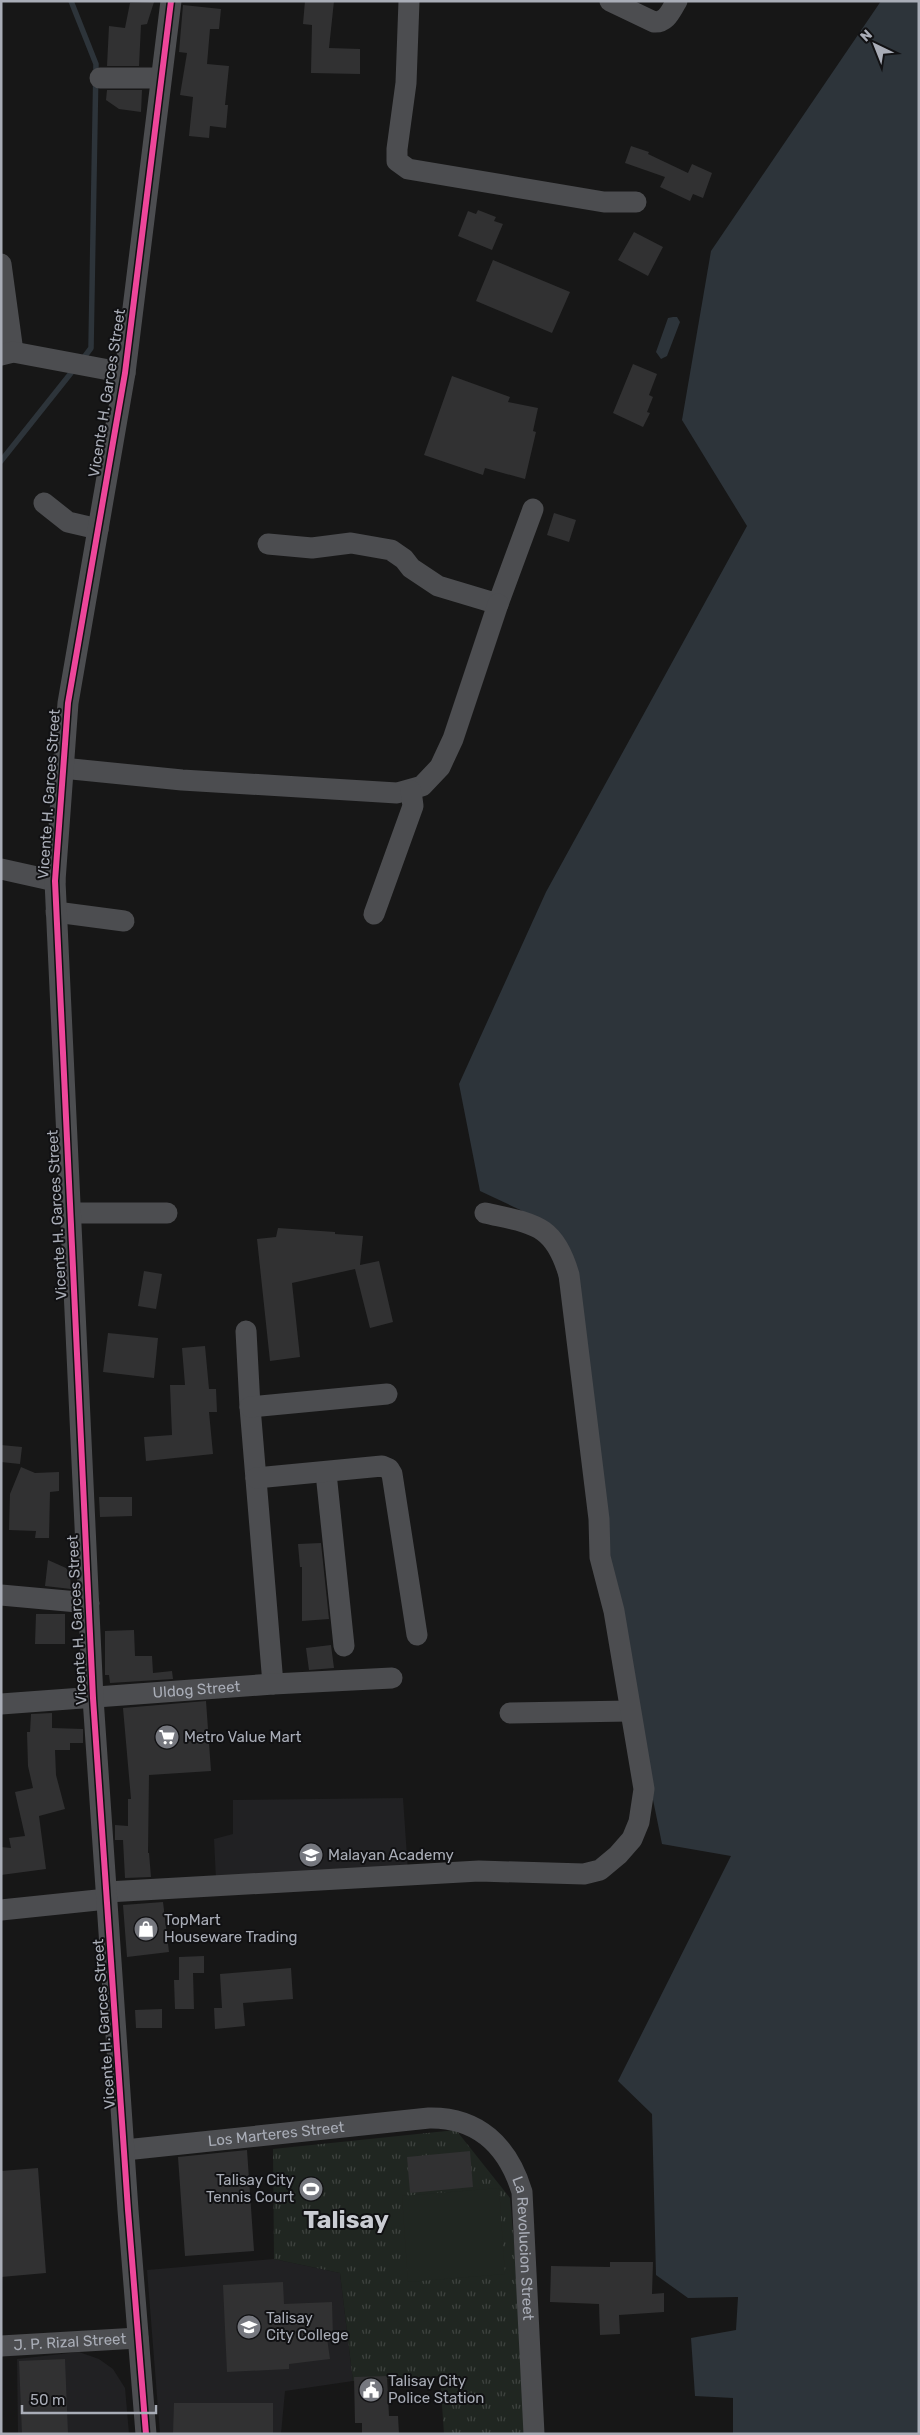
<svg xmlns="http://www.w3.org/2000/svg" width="920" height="2435" font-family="Rubik,sans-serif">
  <defs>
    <pattern id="park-tufts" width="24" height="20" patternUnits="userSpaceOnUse" patternTransform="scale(1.25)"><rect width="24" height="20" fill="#202621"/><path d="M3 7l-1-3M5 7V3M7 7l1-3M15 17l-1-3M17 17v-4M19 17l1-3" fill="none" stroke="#3e433f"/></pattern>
  </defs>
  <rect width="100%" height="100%" fill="#171717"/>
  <path fill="#212123" d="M 403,1798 L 408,1871 L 216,1880 L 214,1839 L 233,1834 L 233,1800 Z
    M 274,2259 L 340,2273 L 353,2381 L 285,2391 L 281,2434 L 160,2434 L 147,2270 Z
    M 79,2352 L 99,2359 L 113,2369 L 125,2388 L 129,2434 L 18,2434 L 17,2359 Z"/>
  <path fill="url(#park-tufts)" d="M 456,2130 L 510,2198 L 531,2431 L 527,2434 L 444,2434 L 440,2376 L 353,2381 L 340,2273 L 274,2259 L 273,2149 Z"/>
  <path fill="#202621" d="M 499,2188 L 505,2274 L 408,2282 L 402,2196 Z"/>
  <path fill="#2d343a" d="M 881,1 L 919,1 L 919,2434 L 733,2434 L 733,2398 L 695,2396 L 691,2338 L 736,2330 L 738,2297 L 688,2298 L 656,2275 L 652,2114 L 618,2081 L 731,1856 L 662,1844 L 602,1549 L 596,1439 L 546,1222 L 480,1191 L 459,1084 L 546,892 L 747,526 L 682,420 L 711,251 Z
    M 673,317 L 677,317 L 680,322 L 667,356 L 661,359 L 656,352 L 668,318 Z"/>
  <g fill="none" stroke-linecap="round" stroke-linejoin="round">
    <path stroke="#2d343a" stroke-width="5.5" d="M 71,1 L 96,64 L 91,348 L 82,360
      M 1,461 L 71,373"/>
  </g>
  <path fill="#313132" d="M 305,1 L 334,1 L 329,48 L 360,49 L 360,74 L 311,73 L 312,25 L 303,24 Z
    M 154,2 L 147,24 L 141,25 L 139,66 L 107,66 L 109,26 L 125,28 L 130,3 Z
    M 183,5 L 221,9 L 219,29 L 210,29 L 207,64 L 229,66 L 225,105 L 228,105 L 226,128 L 210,126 L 209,138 L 189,136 L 193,97 L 180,95 L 187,53 L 179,52 Z
    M 107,90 L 142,90 L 141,112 L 119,109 L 106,100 Z
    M 631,146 L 649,152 L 648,154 L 688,173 L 692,164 L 712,173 L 703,198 L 693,194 L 690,201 L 660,187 L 665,177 L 625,163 Z
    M 478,210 L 496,217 L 494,221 L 503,224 L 492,250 L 458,236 L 468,211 L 476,214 Z
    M 634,232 L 663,247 L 648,276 L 618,260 Z
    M 493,260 L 570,292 L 552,333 L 476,301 Z
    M 633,364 L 657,374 L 649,395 L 653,397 L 647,412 L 650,413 L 643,427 L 613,413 Z
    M 452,376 L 510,397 L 508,402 L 538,408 L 533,431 L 536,432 L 525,479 L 485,468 L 483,475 L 424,455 Z
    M 554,513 L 576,520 L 569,542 L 547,535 Z
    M 278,1228 L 335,1232 L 335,1234 L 363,1236 L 360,1265 L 379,1261 L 393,1322 L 370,1328 L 355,1269 L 292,1283 L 300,1357 L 270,1361 L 257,1239 L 276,1237 Z
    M 144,1271 L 162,1274 L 156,1309 L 138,1306 Z
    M 108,1333 L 158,1338 L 154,1378 L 103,1372 Z
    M 205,1346 L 209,1389 L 216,1389 L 217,1412 L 209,1412 L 213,1454 L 146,1461 L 144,1437 L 172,1435 L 170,1385 L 185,1385 L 182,1348 Z
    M 1,1445 L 22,1447 L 20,1464 L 1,1462 Z
    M 21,1467 L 35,1473 L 59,1472 L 59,1491 L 50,1492 L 49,1538 L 35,1538 L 36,1531 L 9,1530 L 10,1494 Z
    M 99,1497 L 132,1497 L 132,1516 L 100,1517 Z
    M 321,1543 L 329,1619 L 302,1621 L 302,1567 L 300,1567 L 298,1544 Z
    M 48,1560 L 66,1568 L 70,1574 L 71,1589 L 45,1586 Z
    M 36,1614 L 65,1614 L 65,1644 L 35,1644 Z
    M 134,1630 L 135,1656 L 152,1656 L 153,1673 L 172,1671 L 173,1679 L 110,1683 L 109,1675 L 105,1675 L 105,1631 Z
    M 331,1645 L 334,1668 L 309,1670 L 306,1648 Z
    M 206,1701 L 211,1771 L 149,1775 L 148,1853 L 149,1853 L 151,1877 L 125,1878 L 123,1840 L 115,1840 L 115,1825 L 128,1826 L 128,1799 L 131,1799 L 123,1708 Z
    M 52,1713 L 52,1728 L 83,1729 L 83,1743 L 70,1743 L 70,1750 L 55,1750 L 56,1775 L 65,1809 L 39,1816 L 46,1869 L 1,1875 L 1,1847 L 11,1848 L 9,1838 L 25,1836 L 15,1792 L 33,1788 L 28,1766 L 27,1732 L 30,1732 L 31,1714 Z
    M 163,1902 L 169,1952 L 127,1957 L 123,1905 Z
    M 204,1956 L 204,1973 L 193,1973 L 194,2009 L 175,2009 L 174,1980 L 179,1980 L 179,1957 Z
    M 291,1968 L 293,1999 L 243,2003 L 245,2026 L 215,2029 L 214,2008 L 222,2008 L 220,1974 Z
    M 162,2009 L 162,2028 L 136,2028 L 135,2010 Z
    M 247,2150 L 254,2251 L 185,2256 L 178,2157 Z
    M 470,2151 L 473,2187 L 410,2193 L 407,2157 Z
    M 38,2168 L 46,2273 L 1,2277 L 1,2171 Z
    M 610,2262 L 653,2262 L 652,2294 L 664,2293 L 664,2312 L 619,2315 L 620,2334 L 600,2335 L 599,2304 L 550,2302 L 551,2266 L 610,2267 Z
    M 283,2282 L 284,2304 L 332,2302 L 333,2338 L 327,2338 L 330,2359 L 289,2364 L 289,2369 L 227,2372 L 223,2285 Z
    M 65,2359 L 68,2434 L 22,2434 L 19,2361 Z
    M 387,2376 L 389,2416 L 398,2416 L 399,2434 L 362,2434 L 362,2423 L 355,2423 L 354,2377 Z
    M 174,2403 L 273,2403 L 273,2434 L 173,2434 Z"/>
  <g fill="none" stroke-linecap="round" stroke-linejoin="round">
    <g stroke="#4c4d50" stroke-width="21">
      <path d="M 409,1 L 406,83 L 397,149 L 397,161 L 408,169 L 604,202 L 636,202"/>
      <path d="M 610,1 L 654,22 C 667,23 671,10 677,1"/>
      <path d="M 100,78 L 161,78"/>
      <path d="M 1,264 L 13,352"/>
      <path d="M 1,355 L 13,352 L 125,373"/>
      <path d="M 44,503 L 68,522 L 98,529"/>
      <path d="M 268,544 L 312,548 L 351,543 L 391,550 L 404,559 L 411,568 L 438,586 L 498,604 L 533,509"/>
      <path d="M 62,768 L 182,780 L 397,793 L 422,786 L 440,767 L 453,739 L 498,604"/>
      <path d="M 1,869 L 55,881"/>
      <path d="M 56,912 L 124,921"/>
      <path d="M 374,914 L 413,806 L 411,791"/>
      <path d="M 70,1213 L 167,1213"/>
      <path d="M 246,1331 L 250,1407 L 273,1684"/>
      <path d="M 250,1407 L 387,1394"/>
      <path d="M 326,1473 L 344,1646"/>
      <path d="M 256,1478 L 382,1466 L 389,1469 L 392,1474 L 417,1635"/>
      <path d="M 1,1595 L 89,1603"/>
      <path id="s1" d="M 1,1704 L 273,1684 L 392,1678"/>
      <path d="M 510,1713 L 630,1711"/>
      <path d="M 107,1892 L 479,1871 L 584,1874 L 600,1870 L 618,1855 L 632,1839 L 639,1822 L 644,1789 L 614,1611 L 600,1557 L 599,1519 L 569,1275 C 554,1223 533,1224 485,1213"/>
      <path d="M 1,1910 L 107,1899"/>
      <path id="s2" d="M 125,2150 L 429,2118 C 478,2117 508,2146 522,2192 L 534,2434"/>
      <path id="s3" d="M 1,2346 L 138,2338"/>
      <path d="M 146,2434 L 128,2210 L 93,1698 L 55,881 L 68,703 L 125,373 L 171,1"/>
    </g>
    <defs>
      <path id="cycleway" d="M 146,2434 L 128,2210 L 93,1698 L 55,881 L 68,703 L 125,373 L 171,1"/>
    </defs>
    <use href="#cycleway" stroke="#111113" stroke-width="9"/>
    <use href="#cycleway" stroke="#ed469a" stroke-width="6"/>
  </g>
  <defs>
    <symbol id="supermarket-disc" viewBox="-11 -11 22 22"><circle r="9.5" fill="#76787f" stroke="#111113"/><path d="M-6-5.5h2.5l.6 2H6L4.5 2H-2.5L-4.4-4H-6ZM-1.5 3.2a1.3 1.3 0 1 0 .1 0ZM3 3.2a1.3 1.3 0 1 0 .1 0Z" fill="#fff"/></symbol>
    <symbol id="school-disc" viewBox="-11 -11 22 22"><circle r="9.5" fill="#76787f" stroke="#111113"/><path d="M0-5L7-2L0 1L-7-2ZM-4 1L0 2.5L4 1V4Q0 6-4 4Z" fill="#fff"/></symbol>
    <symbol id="shop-disc" viewBox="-11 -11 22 22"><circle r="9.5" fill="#76787f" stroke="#111113"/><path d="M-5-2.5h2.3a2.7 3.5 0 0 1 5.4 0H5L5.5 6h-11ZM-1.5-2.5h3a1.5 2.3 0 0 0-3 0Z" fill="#fff"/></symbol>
    <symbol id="stadium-disc" viewBox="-11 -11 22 22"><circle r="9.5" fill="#76787f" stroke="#111113"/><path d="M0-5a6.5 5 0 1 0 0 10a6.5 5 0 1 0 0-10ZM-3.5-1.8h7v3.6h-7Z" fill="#fff"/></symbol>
    <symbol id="university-disc" viewBox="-11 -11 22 22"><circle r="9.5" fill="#76787f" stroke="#111113"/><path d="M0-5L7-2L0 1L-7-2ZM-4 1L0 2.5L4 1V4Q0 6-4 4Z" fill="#fff"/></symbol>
    <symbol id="civic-disc" viewBox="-11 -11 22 22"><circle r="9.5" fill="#76787f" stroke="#111113"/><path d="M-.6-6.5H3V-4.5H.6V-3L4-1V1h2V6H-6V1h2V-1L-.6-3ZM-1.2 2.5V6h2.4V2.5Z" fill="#fff"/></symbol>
  </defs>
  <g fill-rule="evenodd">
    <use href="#supermarket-disc" x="153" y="1723" width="28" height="28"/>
    <use href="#school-disc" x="297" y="1841" width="28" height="28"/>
    <use href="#shop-disc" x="132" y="1915" width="28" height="28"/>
    <use href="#stadium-disc" x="297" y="2175" width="28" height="28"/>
    <use href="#university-disc" x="235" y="2313" width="28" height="28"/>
    <use href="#civic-disc" x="357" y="2376" width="28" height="28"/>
  </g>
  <g text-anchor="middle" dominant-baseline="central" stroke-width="4" stroke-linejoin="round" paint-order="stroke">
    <g font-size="15" fill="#a9adb7" stroke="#111113">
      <text transform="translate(107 393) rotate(-81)">Vicente H. Garces Street</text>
      <text transform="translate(49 794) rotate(-86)">Vicente H. Garces Street</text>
      <text transform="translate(57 1215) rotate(-93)">Vicente H. Garces Street</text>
      <text transform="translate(77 1620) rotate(-93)">Vicente H. Garces Street</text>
      <text stroke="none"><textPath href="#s1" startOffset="196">Uldog Street</textPath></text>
      <text transform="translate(104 2024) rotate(-94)">Vicente H. Garces Street</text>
      <text stroke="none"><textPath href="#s2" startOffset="152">Los Marteres Street</textPath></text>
      <text stroke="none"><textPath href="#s2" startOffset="491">La Revolucion Street</textPath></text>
      <text stroke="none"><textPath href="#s3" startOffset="69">J. P. Rizal Street</textPath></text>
    </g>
    <g font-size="15" fill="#a9adb7" stroke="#111113" text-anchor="start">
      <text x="184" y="1737">Metro Value Mart</text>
      <text x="328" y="1855">Malayan Academy</text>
      <text x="164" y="1920">TopMart<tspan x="164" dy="17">Houseware Trading</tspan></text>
      <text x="294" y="2180" text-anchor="end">Talisay City<tspan x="294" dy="17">Tennis Court</tspan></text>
      <text x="266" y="2318">Talisay<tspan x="266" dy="17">City College</tspan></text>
      <text x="388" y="2381">Talisay City<tspan x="388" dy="17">Police Station</tspan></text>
    </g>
    <g font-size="25" font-weight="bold" fill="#caccd3" stroke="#111113">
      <text x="346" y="2219">Talisay</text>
    </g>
  </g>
  <rect width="920" height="2435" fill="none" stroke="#a9adb7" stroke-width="5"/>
  <g transform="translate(875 45) rotate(317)" stroke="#111113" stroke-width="4" paint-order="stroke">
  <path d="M0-4L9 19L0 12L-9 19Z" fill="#a9adb7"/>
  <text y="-8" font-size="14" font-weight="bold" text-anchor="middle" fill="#a9adb7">N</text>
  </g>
  <path d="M22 2405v8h134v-8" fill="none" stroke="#a9adb7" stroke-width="2.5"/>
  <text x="30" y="2405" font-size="15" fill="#a9adb7" stroke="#111113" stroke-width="4" paint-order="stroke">50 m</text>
</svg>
